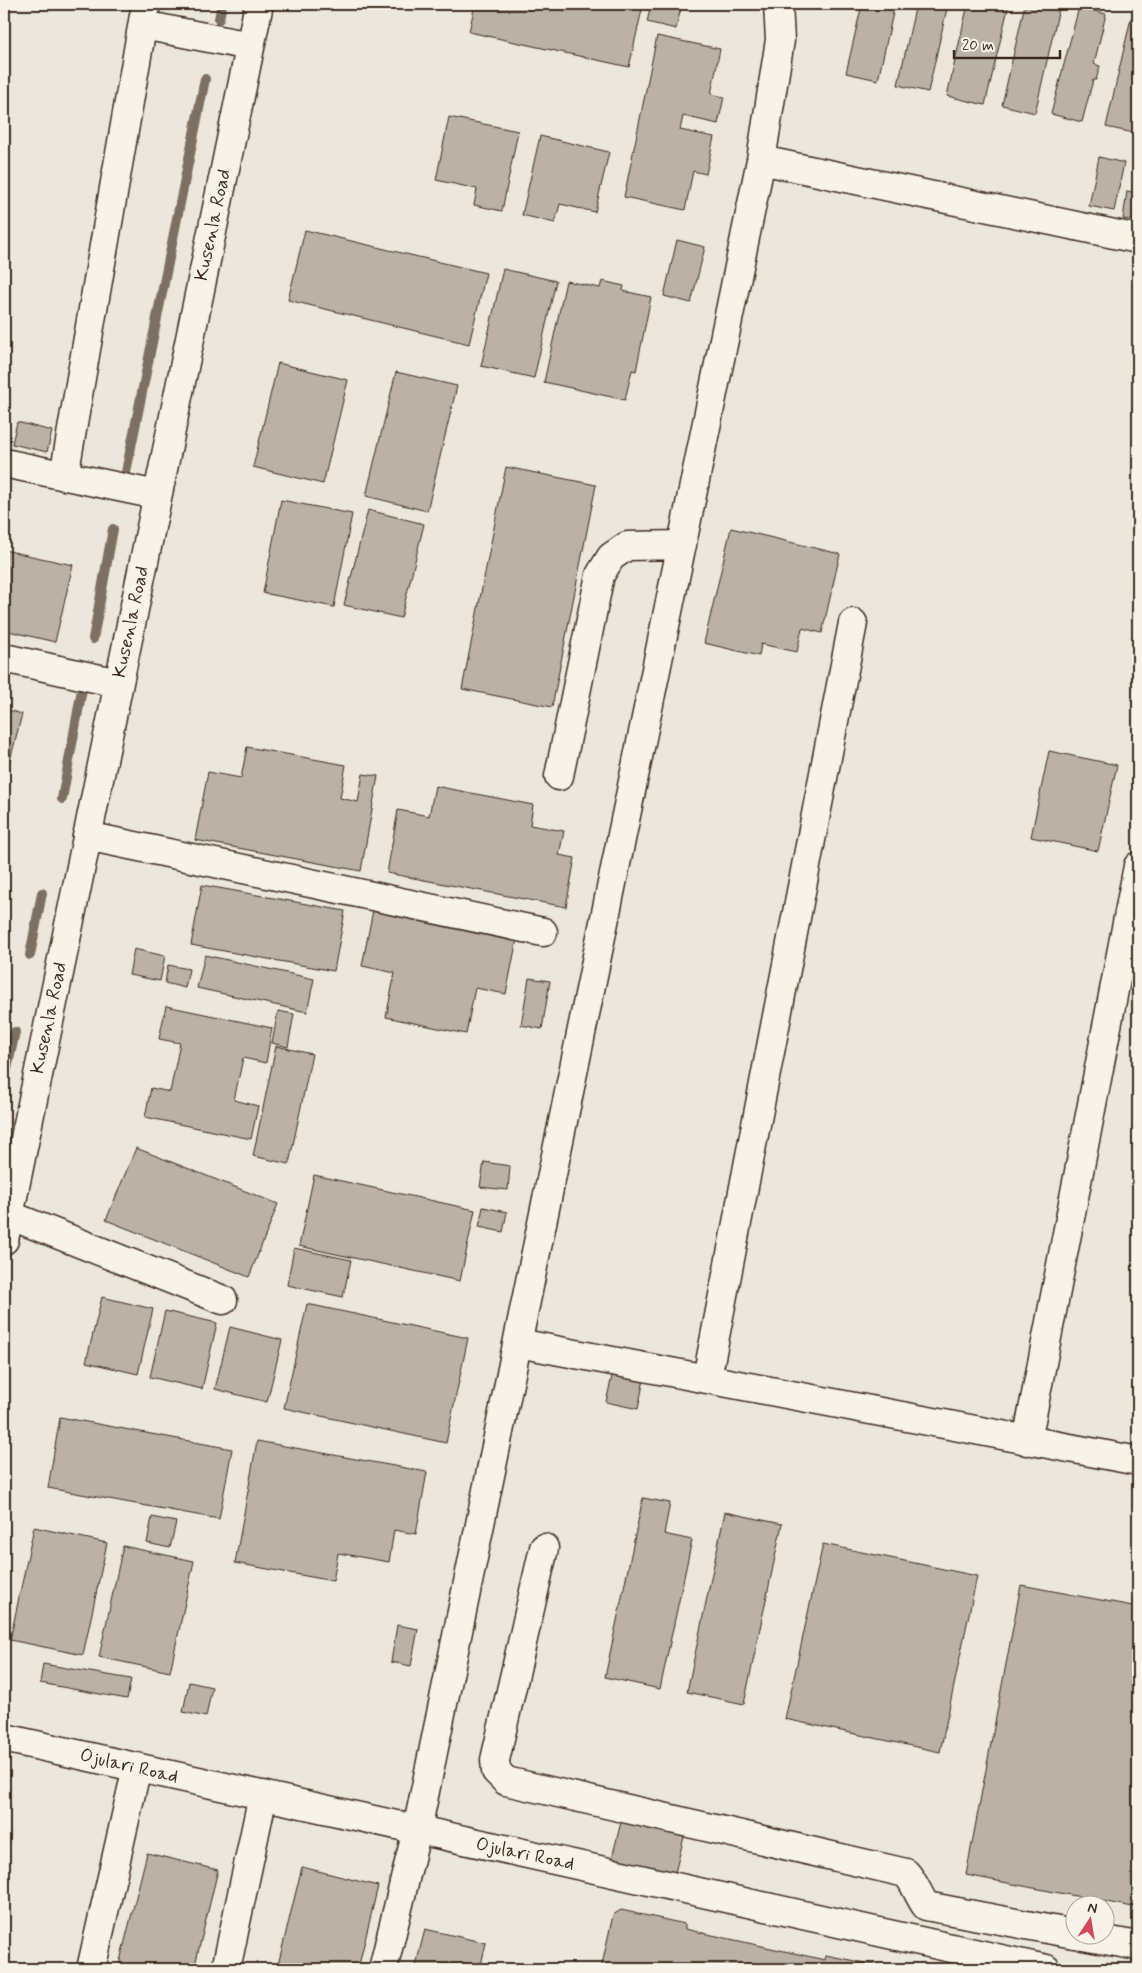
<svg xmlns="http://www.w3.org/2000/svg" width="1142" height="1973" font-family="Mynerve,sans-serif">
  <rect width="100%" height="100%" fill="#ece7dc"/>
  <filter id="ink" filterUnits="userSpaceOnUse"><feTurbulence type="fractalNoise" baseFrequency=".02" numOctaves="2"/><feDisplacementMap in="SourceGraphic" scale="10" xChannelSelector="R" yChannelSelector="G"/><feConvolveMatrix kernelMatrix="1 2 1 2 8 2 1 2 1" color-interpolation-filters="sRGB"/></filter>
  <g filter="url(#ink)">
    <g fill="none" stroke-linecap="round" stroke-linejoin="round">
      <path stroke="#7c7064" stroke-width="10" d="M 219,19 L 222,4
        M 126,472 L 205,79
        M 93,639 L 113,529
        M 62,799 L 83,684
        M 30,955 L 42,893
        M 5,1078 L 15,1032"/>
    </g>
    <path fill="#bab2a7" stroke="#3b2a1e" d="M 475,4 L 549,4 L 548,6 L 566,11 L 568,4 L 643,5 L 629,67 L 469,32 Z
      M 651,4 L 682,4 L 676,29 L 647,22 Z
      M 862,4 L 895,4 L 878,80 L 846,73 Z
      M 916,4 L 948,4 L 928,92 L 898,85 Z
      M 968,4 L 1009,4 L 985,105 L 947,96 Z
      M 1025,4 L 1060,4 L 1035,113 L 1002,105 Z
      M 1079,7 L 1106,14 L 1094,64 L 1100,66 L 1096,80 L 1093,80 L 1082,122 L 1051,114 Z
      M 1131,18 L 1138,20 L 1138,114 L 1134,133 L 1106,127 Z
      M 657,36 L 720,49 L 711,94 L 724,97 L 718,124 L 683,116 L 680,130 L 714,137 L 706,174 L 693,171 L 685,210 L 624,197 Z
      M 449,117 L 518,131 L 502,211 L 474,205 L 477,189 L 436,180 Z
      M 540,136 L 609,152 L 595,212 L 560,204 L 555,223 L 522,215 Z
      M 1099,157 L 1124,163 L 1114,211 L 1089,206 Z
      M 1138,160 L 1138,186 L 1133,184 Z
      M 1127,191 L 1138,193 L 1138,221 L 1123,219 Z
      M 305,230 L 486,273 L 469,344 L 288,300 Z
      M 677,240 L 705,247 L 691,303 L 664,296 Z
      M 503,269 L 556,281 L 534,378 L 481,366 Z
      M 566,281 L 600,288 L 602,281 L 624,286 L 623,291 L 651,297 L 636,371 L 632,370 L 625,400 L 544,382 Z
      M 278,363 L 348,380 L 323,484 L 253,467 Z
      M 396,372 L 457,386 L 427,511 L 366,496 Z
      M 17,422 L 52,431 L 47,452 L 12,444 Z
      M 506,467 L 596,485 L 552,707 L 462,689 Z
      M 281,500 L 352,514 L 334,607 L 263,593 Z
      M 368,510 L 424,524 L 401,618 L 344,605 Z
      M 731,528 L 840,554 L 822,633 L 802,628 L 797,652 L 761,644 L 759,656 L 704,643 Z
      M 4,550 L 73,565 L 55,642 L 4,630 Z
      M 4,709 L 22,714 L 5,780 L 4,779 Z
      M 247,747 L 346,765 L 340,798 L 358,802 L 363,774 L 378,776 L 361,871 L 195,840 L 208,772 L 241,778 Z
      M 1049,751 L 1117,765 L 1098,851 L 1031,837 Z
      M 435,786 L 533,805 L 530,825 L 564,831 L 559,855 L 575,858 L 566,907 L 387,873 L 398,810 L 429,816 Z
      M 4,843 L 8,844 L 4,860 Z
      M 202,885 L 345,911 L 334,971 L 191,945 Z
      M 373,910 L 517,939 L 506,994 L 475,988 L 466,1034 L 386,1017 L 395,973 L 362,966 Z
      M 134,949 L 165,956 L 160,981 L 129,975 Z
      M 205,955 L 314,979 L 307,1012 L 197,988 Z
      M 168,965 L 189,969 L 185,988 L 165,983 Z
      M 529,978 L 550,981 L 542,1029 L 521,1025 Z
      M 166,1006 L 272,1028 L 266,1063 L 243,1058 L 234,1100 L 258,1106 L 251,1139 L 145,1117 L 151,1088 L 170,1092 L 180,1043 L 159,1039 Z
      M 278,1011 L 294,1014 L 288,1047 L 272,1043 Z
      M 276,1046 L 312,1054 L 289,1164 L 253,1156 Z
      M 136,1148 L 278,1204 L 249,1277 L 106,1220 Z
      M 484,1162 L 510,1166 L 508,1190 L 480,1187 Z
      M 314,1175 L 475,1210 L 460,1281 L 299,1246 Z
      M 483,1207 L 507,1212 L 503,1232 L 479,1227 Z
      M 294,1248 L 351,1260 L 343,1297 L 287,1285 Z
      M 102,1297 L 153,1309 L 138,1374 L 86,1362 Z
      M 307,1304 L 468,1338 L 446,1443 L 284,1408 Z
      M 165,1311 L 217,1323 L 202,1389 L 150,1377 Z
      M 230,1327 L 282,1340 L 267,1402 L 215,1389 Z
      M 613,1372 L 644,1379 L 638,1409 L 606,1402 Z
      M 60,1417 L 232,1449 L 219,1519 L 48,1488 Z
      M 257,1441 L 427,1472 L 416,1534 L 394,1530 L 389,1562 L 338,1553 L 333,1581 L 235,1563 Z
      M 643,1498 L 670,1503 L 664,1534 L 692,1540 L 660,1689 L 605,1677 Z
      M 725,1512 L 782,1524 L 744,1704 L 687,1692 Z
      M 152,1517 L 176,1522 L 170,1548 L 147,1543 Z
      M 34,1527 L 107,1543 L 83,1655 L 10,1640 Z
      M 823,1544 L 977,1576 L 940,1752 L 785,1719 Z
      M 123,1546 L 194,1561 L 170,1672 L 99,1657 Z
      M 1021,1585 L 1138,1607 L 1138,1908 L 966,1875 Z
      M 397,1625 L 418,1629 L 411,1666 L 391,1662 Z
      M 43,1664 L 131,1679 L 127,1699 L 40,1683 Z
      M 189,1682 L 212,1687 L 206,1717 L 183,1712 Z
      M 621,1822 L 684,1837 L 673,1881 L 610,1866 Z
      M 147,1853 L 218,1870 L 194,1969 L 118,1969 Z
      M 302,1867 L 378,1886 L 358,1969 L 277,1969 Z
      M 621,1910 L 685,1924 L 685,1929 L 825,1960 L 826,1955 L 893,1969 L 601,1969 L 613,1915 Z
      M 425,1929 L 486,1943 L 480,1969 L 415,1969 Z"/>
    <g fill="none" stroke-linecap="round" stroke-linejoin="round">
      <defs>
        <path id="minor" d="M 143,25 L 250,46
          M 761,160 L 1138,239
          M 4,463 L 157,495
          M 64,476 L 146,4
          M 4,658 L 118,683
          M 559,776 L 600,575 L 611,557 L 627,546 L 682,545
          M 87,836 L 543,932
          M 9,1215 L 223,1300
          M 518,1343 L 1138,1461
          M 707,1378 L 853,623
          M 1027,1441 L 1138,866
          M 544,1548 L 495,1760 L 496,1771 L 506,1781 L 906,1873 C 915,1883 918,1895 926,1906 L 1074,1934
          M 4,1738 L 1046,1969
          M 1083,1936 L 1138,1946
          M 91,1969 L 137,1767
          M 226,1969 L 263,1795
          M 383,1969 L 417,1830 L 761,160 L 780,40 L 778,4"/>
        <path id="major" d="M 4,1240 L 259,4"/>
      </defs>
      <use href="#minor" stroke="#3b2a1e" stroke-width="31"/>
      <use href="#major" stroke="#3b2a1e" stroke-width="31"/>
      <use href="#minor" stroke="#f7f3e8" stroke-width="28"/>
      <use href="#major" stroke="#f7f3e8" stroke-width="28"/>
    </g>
  </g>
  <g text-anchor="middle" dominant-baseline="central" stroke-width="4" stroke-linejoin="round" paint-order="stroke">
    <g font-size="19" fill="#3b2a1e" stroke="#f7f3e8">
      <text transform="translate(213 225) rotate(-78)">Kusenla Road</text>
      <text transform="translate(131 622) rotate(-78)">Kusenla Road</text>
      <text transform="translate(49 1018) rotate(-78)">Kusenla Road</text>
      <text transform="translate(129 1766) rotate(13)">Ojulari Road</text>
      <text transform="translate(525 1854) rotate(12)">Ojulari Road</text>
    </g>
  </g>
  <rect width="1142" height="1973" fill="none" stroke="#f7f3e8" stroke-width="20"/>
  <rect x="10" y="10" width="1122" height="1953" fill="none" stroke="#3b2a1e" stroke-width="2" filter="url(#ink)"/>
  <g transform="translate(1090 1920) rotate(12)"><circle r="24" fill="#f7f3e8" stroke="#aca397"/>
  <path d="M0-4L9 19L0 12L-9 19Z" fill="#d1495b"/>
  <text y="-8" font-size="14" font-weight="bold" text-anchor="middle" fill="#3b2a1e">N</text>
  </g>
  <path d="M954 50v8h106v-8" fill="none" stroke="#3b2a1e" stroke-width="2.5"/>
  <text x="962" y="50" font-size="15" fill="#3b2a1e" stroke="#f7f3e8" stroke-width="4" paint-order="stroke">20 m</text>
</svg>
